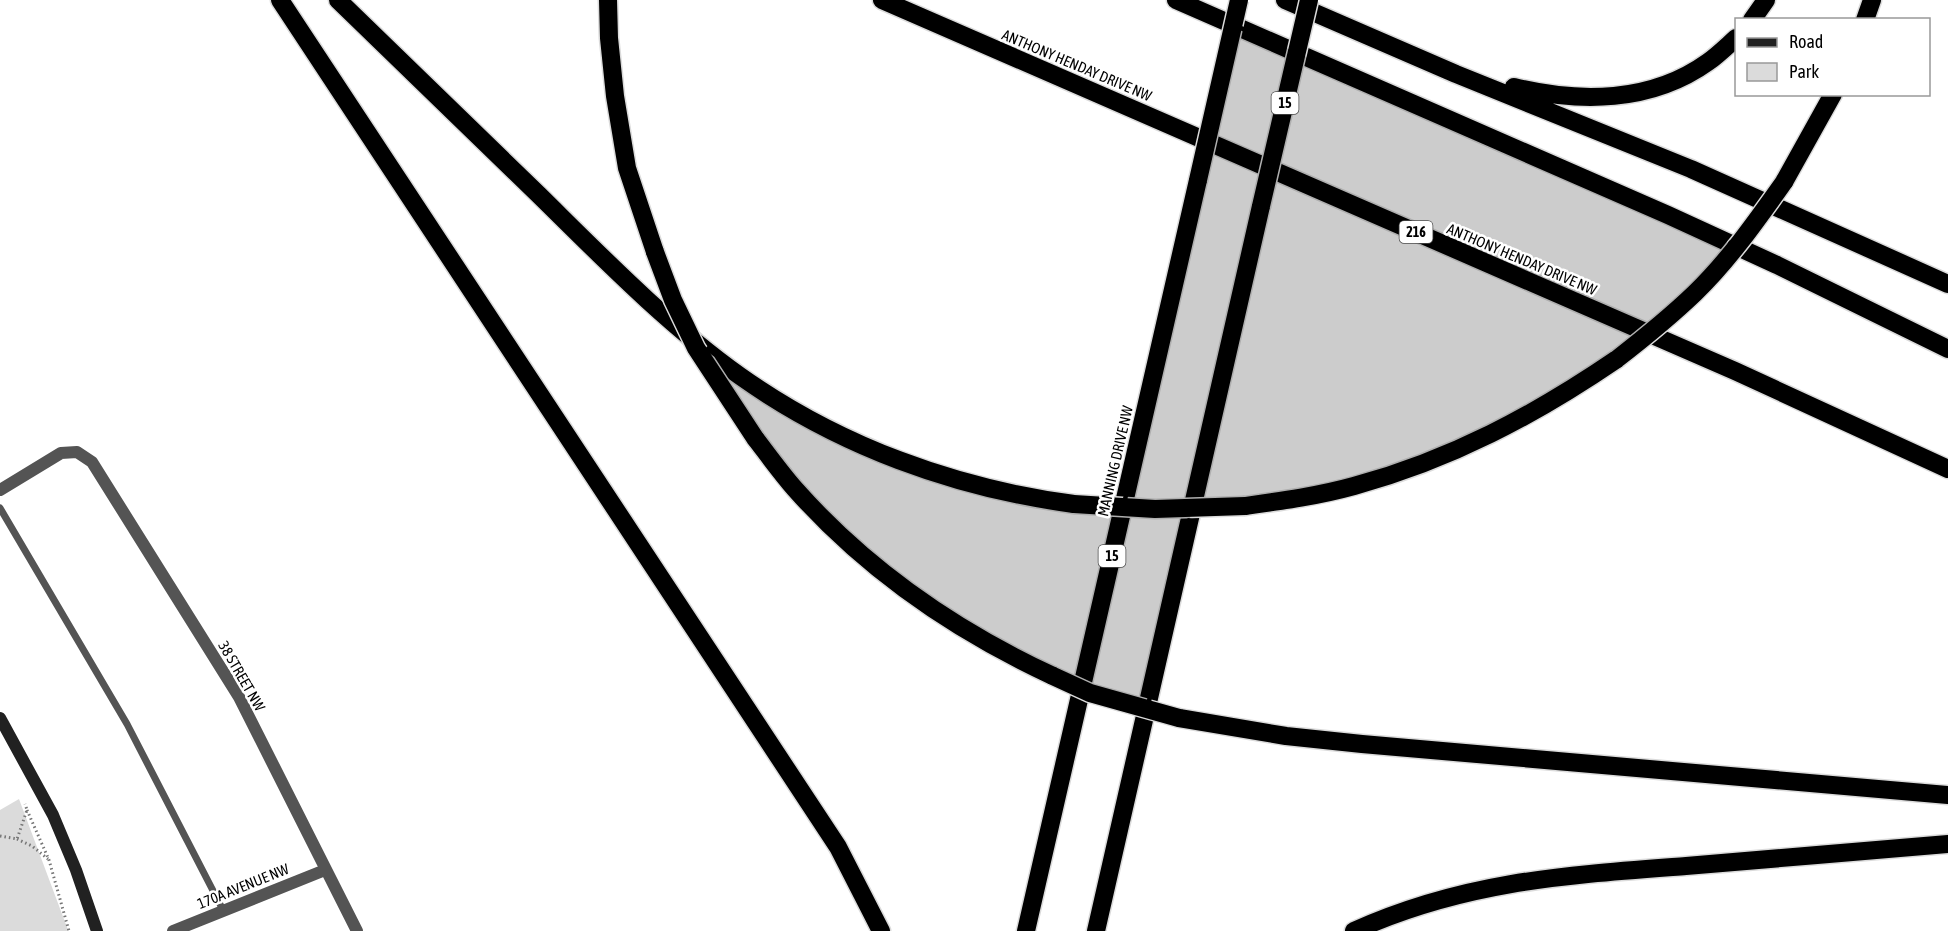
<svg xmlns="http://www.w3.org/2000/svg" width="1948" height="931" font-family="'Asap Condensed',sans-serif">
  <rect width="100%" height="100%" fill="#fff"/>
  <path fill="#dbdbdb" d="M 19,799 L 68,930 L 69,931 L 0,931 L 0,810 Z"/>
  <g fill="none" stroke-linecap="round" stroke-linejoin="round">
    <defs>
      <path id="highway" d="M 280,0 L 838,847 L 881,931
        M 338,0 C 405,65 472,130 539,195 C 602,257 667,324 740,376 C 839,446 954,488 1074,504
        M 608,0 L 609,38 L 615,96 L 627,168 L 655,252
        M 882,0 L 1735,371 L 1948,469
        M 1176,0 L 1668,215 L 1777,265 L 1948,349
        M 1285,0 L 1456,74 L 1691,169 L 1948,284
        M 1752,20 L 1766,0
        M 1865,20 L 1872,0
        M 1514,87 C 1579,103 1651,103 1708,62 C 1718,55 1727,46 1736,38
        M 1784,182 L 1833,94
        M 755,438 C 768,455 781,473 795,489 C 866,569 956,631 1053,676
        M 1245,506 C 1281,501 1318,496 1354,486 C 1450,460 1535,415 1617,359
        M 1179,718 L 1286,736 L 1362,744 L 1948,795
        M 1026,931 L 1198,180
        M 1096,931 L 1261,206
        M 1354,931 C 1465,881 1567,875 1686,866 C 1773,859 1861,851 1948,844"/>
    </defs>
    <use href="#highway" stroke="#dbdbdb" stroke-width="21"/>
    <path stroke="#767676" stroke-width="3" stroke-dasharray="1.5 3" stroke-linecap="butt" d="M 27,810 L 49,860 L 69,931
      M 0,836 L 17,839 L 27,810 L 25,804
      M 17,839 L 32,846 L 48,859"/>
    <path stroke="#545454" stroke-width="7" d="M 0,508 L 127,724 L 223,910"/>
    <path stroke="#545454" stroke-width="12" d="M 0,490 L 61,453 L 77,452 L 92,462 L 239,697 L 357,931
      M 173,931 L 325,870"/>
    <path stroke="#212121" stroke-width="12" d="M 0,718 L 53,815 L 76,870 L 97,931"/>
    <use href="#highway" stroke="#000" stroke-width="18"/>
    <defs>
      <path id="highway-bridge" d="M 1198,180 L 1239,0
        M 1261,206 L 1309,0
        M 655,252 L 673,300 L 696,348 L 755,438
        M 1617,359 C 1644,338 1670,317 1695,293 C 1729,260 1757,220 1784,182
        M 1074,504 L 1155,509 L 1245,506
        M 1053,676 L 1090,693 L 1179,718"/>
    </defs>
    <use href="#highway-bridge" stroke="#dbdbdb" stroke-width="21" stroke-linecap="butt"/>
    <use href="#highway-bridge" stroke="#000" stroke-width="18"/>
  </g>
  <path fill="#000" fill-opacity="0.2" stroke="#000" stroke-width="4.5" stroke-dasharray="12 8" stroke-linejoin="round" d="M 1234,25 L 1736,246 L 1696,291 L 1617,359 L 1493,434 L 1353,487 L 1245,506 L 1192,509 L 1147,710 L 1090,693 L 1025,663 L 913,596 L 795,489 L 736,410 L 691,337 L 782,403 L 875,451 L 977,486 L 1030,498 L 1123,508 Z"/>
  <g text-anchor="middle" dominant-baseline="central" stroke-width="5" stroke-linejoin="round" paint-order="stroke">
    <g fill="#fff" stroke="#4c4c4c" stroke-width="1.5">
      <rect x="1271.5" y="92" width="27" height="22" rx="4.5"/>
      <rect x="1399.5" y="221" width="33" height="22" rx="4.5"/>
      <rect x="1098.5" y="545" width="27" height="22" rx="4.5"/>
    </g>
    <g font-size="14" font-weight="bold" fill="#000">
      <text x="1285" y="103">15</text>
      <text x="1416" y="232">216</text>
      <text x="1112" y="556">15</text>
    </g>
    <g font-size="15" fill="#000" stroke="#fff">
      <text transform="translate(1077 65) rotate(23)">ANTHONY HENDAY DRIVE NW</text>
      <text transform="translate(1522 259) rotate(23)">ANTHONY HENDAY DRIVE NW</text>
      <text transform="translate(1115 461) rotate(-77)">MANNING DRIVE NW</text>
      <text transform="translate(242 676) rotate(60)">38 STREET NW</text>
      <text transform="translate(243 886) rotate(-22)">170A AVENUE NW</text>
    </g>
  </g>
  <rect x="1735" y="18" width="195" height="78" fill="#ffffff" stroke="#999999" stroke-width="1.5"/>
  <rect x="1747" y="38" width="30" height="9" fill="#212121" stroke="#999999" stroke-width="1.5"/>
  <text x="1789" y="48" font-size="18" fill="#000000">Road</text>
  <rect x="1747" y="63" width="30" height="18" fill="#dbdbdb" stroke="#999999" stroke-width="1.5"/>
  <text x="1789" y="78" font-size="18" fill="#000000">Park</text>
</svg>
